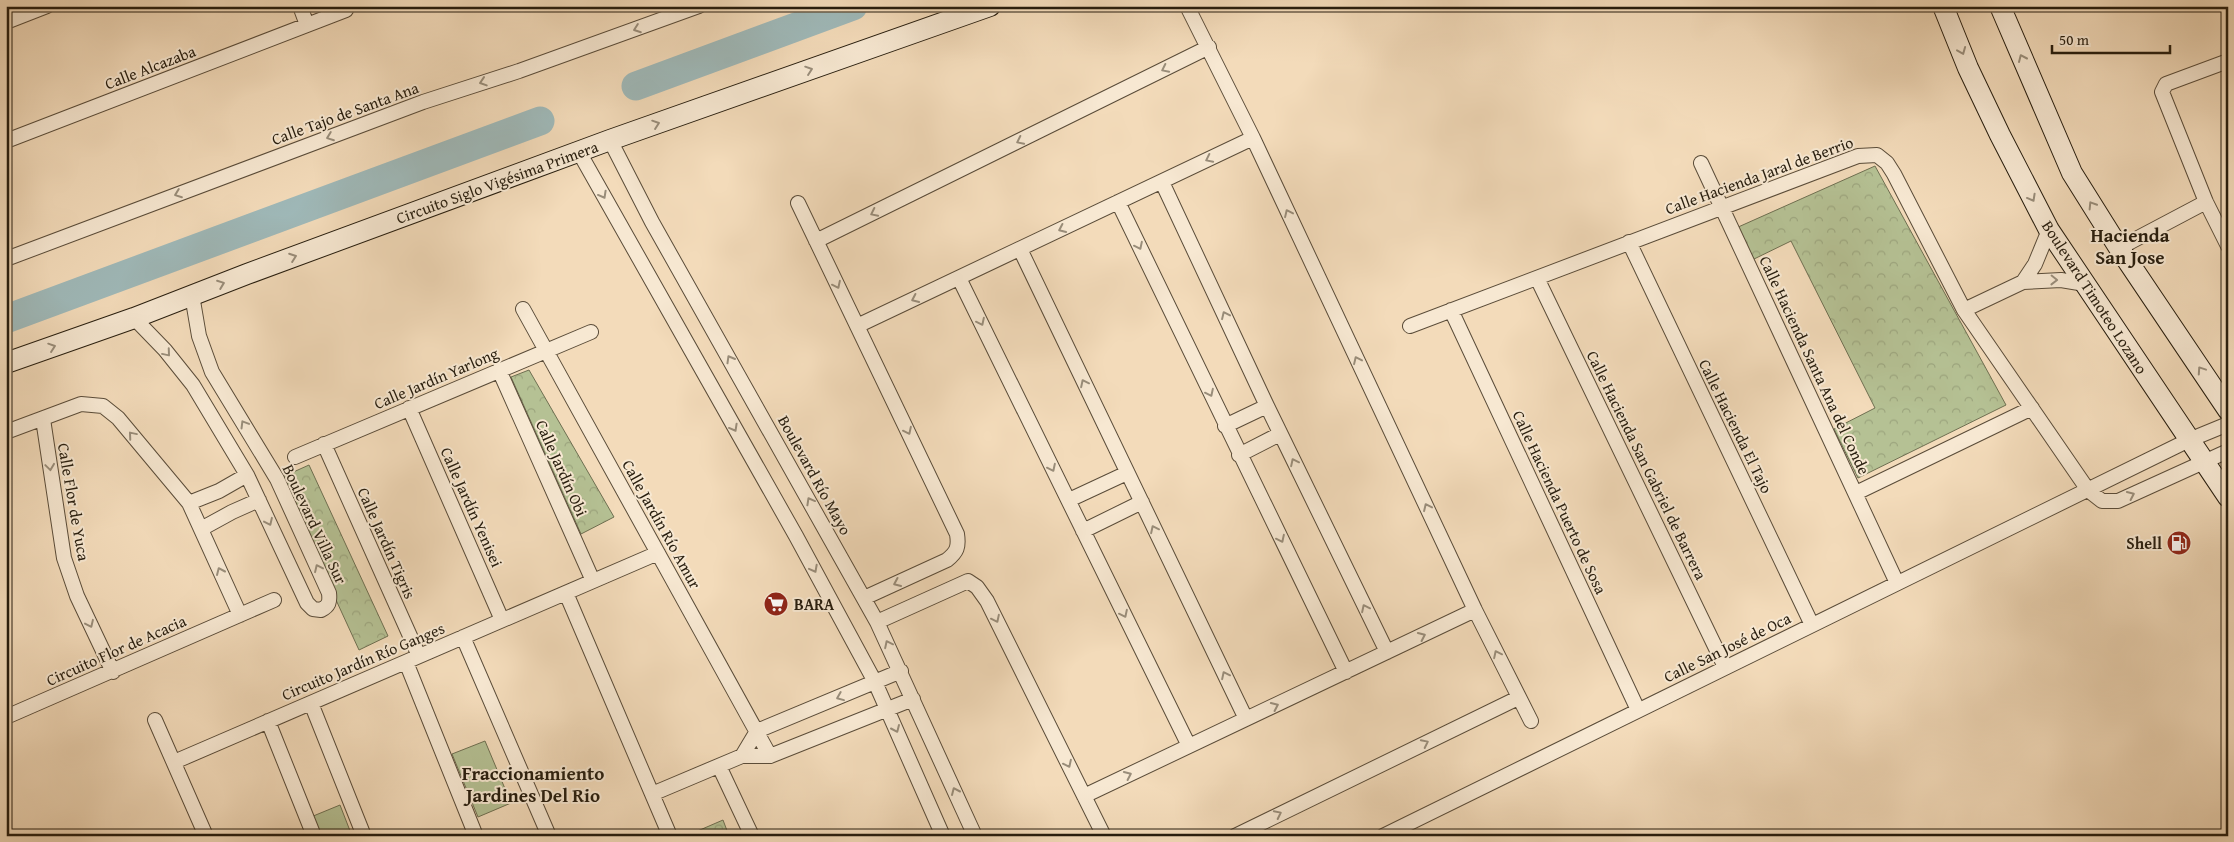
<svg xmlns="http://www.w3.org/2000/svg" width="2234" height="842" font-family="'Gentium Book Plus',serif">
  <defs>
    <pattern id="park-crowns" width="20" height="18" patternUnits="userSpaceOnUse" patternTransform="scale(1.25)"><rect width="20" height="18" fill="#b5c194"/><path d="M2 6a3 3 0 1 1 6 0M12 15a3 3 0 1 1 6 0" fill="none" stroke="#9ca57e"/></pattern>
  </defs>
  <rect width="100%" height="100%" fill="#f3dbba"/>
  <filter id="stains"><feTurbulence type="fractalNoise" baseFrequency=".004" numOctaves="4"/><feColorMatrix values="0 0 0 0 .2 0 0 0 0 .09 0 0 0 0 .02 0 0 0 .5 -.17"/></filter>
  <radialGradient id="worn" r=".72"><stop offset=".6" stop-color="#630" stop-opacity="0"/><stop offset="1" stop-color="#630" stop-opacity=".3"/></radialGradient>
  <path fill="url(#park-crowns)" stroke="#6e6f51" d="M 1875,166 L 2006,405 L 1858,478 L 1834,429 L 1875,408 L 1791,241 L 1752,260 L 1736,228 Z
    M 529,370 L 614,517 L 581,534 L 511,377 Z
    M 309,465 L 388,636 L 359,650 L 280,478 Z
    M 723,820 L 729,836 L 686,836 Z"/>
  <path fill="#b5c194" stroke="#6e6f51" d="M 485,741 L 511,803 L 478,817 L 452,754 Z
    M 340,805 L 352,836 L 313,836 L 306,819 Z"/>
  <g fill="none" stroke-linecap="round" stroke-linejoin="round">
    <path stroke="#9fb9b9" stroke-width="29" d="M 636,86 L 853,6
      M 6,319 L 540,121"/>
    <defs>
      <path id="street" d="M 300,6 L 307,25
        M 1187,6 L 1253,138 L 1475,610 L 1531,721
        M 6,22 L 47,6
        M 2228,61 L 2166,84 L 2162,92 L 2206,202 L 2228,246
        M 610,140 L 652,222 L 877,622 L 975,836
        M 6,141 L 346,10
        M 579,152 L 796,536 L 875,682 L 943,836
        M 1701,163 L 1897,583
        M 1162,182 L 1267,406 L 1387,652
        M 1118,202 L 1346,672
        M 798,203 L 957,534 C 959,547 957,552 947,560 L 864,598
        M 816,241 L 1209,47
        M 1629,242 L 1812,625
        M 2119,248 L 2206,202
        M 1020,249 L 1246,719
        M 6,259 L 423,102 L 519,71 L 699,6
        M 959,278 L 1189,746
        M 1537,278 L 1725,667
        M 2023,282 L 2035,264 L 2049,230
        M 523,309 L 770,756
        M 1451,310 L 1638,710
        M 1964,310 L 2023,282 L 2061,280 L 2085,284
        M 134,318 L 165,350 L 193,385 L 247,475 L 307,603 L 313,609 L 321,610 C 329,606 330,602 329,593 L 277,479 L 212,372 L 199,336 L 192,295
        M 857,326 L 1253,138
        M 1410,326 L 1858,156 L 1877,155 L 1887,163 L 1894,174 L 1964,310 L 2088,490 L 2102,501 L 2118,501 L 2228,451
        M 499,370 L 593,581
        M 409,408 L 502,620
        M 43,419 L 64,558 L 77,596 L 113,672
        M 1225,426 L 1267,406
        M 6,432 L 81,404 L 103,406 L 118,418 L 189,503 L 240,615
        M 324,444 L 419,656
        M 1239,455 L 1280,434
        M 295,457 L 591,332
        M 1856,493 L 2032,408
        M 1069,500 L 1127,473
        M 189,503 L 219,491 L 247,475
        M 201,529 L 232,512 L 259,500
        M 1083,531 L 1142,502
        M 566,593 L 670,836
        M 877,622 L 968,581 L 977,587 L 987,601 L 1104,836
        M 463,637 L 549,836
        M 406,662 L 476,836
        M 311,703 L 364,836
        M 6,717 L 274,600
        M 155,720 L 206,836
        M 268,721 L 314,836
        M 742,756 L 757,731 L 901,671
        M 174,762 L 658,553
        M 719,766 L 752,836
        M 652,794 L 742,756 L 770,756 L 913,699
        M 1084,796 L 1475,610
        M 1235,836 L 1518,698
        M 1383,836 L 2189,440 L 2228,424"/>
      <path id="secondary" d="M 1943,6 L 1968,68 L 2000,135 L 2049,230 L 2228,497
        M 2000,6 L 2072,173 L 2119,248 L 2228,410
        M 6,363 L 134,318 L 247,274 L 610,140 L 990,6"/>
    </defs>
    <use href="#street" stroke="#5a4c39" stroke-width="16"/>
    <use href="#secondary" stroke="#271d0e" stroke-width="22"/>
    <use href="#street" stroke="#f7e8d2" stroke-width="14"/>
    <use href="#secondary" stroke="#f7e8d2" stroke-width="20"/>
  </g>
  <defs><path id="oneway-chevron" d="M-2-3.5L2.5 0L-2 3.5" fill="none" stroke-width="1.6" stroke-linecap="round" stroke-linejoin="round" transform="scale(1.25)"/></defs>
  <g stroke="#998d7a">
    <use href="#oneway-chevron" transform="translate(637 29) rotate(160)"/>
    <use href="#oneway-chevron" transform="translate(1962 51) rotate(68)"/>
    <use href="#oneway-chevron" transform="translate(2022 58) rotate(-114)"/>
    <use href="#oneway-chevron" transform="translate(1165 69) rotate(154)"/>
    <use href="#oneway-chevron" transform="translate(809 70) rotate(-19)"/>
    <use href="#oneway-chevron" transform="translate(483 82) rotate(162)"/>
    <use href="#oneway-chevron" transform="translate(656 124) rotate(-19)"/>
    <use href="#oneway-chevron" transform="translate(330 137) rotate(159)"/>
    <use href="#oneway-chevron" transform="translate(1020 141) rotate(154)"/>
    <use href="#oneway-chevron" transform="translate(1209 159) rotate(154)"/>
    <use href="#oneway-chevron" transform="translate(178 194) rotate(159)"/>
    <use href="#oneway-chevron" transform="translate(603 195) rotate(61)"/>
    <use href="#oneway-chevron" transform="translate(2032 198) rotate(61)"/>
    <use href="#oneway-chevron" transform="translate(2092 205) rotate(-122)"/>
    <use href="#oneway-chevron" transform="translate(874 213) rotate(154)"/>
    <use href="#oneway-chevron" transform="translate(1288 213) rotate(-115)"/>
    <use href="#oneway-chevron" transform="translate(1062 229) rotate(155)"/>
    <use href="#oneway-chevron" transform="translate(1139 246) rotate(64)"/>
    <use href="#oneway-chevron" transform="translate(293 257) rotate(-20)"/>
    <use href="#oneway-chevron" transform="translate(2054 280) rotate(1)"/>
    <use href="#oneway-chevron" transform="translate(221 284) rotate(-21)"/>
    <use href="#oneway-chevron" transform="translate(837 285) rotate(64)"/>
    <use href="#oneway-chevron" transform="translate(915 299) rotate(155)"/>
    <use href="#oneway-chevron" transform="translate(1225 315) rotate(-115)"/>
    <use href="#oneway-chevron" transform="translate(981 322) rotate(64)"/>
    <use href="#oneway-chevron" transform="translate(52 347) rotate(-19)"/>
    <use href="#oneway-chevron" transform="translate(167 353) rotate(50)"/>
    <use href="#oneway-chevron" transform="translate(730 359) rotate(-120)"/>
    <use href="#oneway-chevron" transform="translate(1357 360) rotate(-115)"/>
    <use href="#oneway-chevron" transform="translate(2201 370) rotate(-124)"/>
    <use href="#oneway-chevron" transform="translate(1084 383) rotate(-116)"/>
    <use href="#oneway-chevron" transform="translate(1210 393) rotate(64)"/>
    <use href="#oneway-chevron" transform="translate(244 424) rotate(-121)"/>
    <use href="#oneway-chevron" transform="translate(734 428) rotate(61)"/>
    <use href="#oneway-chevron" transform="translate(908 431) rotate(64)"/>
    <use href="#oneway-chevron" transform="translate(132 435) rotate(-130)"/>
    <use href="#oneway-chevron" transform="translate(1294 462) rotate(-116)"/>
    <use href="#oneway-chevron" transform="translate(50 467) rotate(82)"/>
    <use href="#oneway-chevron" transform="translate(1052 468) rotate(64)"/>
    <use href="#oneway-chevron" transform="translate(2131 495) rotate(-25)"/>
    <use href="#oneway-chevron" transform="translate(810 501) rotate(-119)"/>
    <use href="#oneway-chevron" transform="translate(1427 507) rotate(-115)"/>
    <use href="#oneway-chevron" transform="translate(269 522) rotate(65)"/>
    <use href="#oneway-chevron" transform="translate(1154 529) rotate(-116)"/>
    <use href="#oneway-chevron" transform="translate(1281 539) rotate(64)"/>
    <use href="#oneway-chevron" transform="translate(318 568) rotate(-115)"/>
    <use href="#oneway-chevron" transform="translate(814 569) rotate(62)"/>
    <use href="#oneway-chevron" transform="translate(220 571) rotate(-114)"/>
    <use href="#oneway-chevron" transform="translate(897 583) rotate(156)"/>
    <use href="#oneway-chevron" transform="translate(1365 608) rotate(-116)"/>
    <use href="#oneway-chevron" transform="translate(1124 614) rotate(64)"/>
    <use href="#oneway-chevron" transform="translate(996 619) rotate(64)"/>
    <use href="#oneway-chevron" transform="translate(90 624) rotate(65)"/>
    <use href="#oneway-chevron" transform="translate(1422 636) rotate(-25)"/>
    <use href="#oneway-chevron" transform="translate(888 644) rotate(-116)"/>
    <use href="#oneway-chevron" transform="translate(1497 654) rotate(-116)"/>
    <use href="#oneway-chevron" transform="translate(1225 675) rotate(-116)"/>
    <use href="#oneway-chevron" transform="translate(840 697) rotate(158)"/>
    <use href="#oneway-chevron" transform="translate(1275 706) rotate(-25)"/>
    <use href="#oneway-chevron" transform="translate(896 729) rotate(66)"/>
    <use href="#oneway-chevron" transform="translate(1425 743) rotate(-26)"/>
    <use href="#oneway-chevron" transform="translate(1068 764) rotate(64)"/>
    <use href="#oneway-chevron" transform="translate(1128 775) rotate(-25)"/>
    <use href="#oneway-chevron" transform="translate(955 791) rotate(-114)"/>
    <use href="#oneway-chevron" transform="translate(1278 814) rotate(-26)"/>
  </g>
  <defs>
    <symbol id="fuel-disc" viewBox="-11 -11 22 22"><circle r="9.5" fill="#8f2418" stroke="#f7e8d2"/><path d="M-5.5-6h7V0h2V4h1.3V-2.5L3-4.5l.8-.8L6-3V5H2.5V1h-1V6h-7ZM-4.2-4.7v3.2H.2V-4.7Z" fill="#fff"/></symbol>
    <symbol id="supermarket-disc" viewBox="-11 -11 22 22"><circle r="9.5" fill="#8f2418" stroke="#f7e8d2"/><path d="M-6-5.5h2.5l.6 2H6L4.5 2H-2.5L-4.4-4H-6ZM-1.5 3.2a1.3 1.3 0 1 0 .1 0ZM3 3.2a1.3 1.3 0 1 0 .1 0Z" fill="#fff"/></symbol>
  </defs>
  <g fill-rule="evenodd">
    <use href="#fuel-disc" x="2165" y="529" width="28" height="28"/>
    <use href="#supermarket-disc" x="762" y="590" width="28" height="28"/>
  </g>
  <g text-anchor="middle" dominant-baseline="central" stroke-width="4" stroke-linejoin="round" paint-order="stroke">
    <g font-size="16" fill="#271d0e" stroke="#f7e8d2">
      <text transform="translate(150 67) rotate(-21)">Calle Alcazaba</text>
      <text transform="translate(345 113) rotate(-20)">Calle Tajo de Santa Ana</text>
      <text transform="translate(1759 175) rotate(-20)">Calle Hacienda Jaral de Berrio</text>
      <text transform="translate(497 182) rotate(-20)">Circuito Siglo Vigésima Primera</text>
      <text transform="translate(2095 297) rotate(57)">Boulevard Timoteo Lozano</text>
      <text transform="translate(1815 365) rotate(65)">Calle Hacienda Santa Ana del Conde</text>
      <text transform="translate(436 378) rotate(-23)">Calle Jardín Yarlong</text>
      <text transform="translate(1736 426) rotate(64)">Calle Hacienda El Tajo</text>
      <text transform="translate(1647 465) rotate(64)">Calle Hacienda San Gabriel de Barrera</text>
      <text transform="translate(562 468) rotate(66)">Calle Jardín Obi</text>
      <text transform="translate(815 475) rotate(61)">Boulevard Río Mayo</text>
      <text transform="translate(74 502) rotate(80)">Calle Flor de Yuca</text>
      <text transform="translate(1560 502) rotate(65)">Calle Hacienda Puerto de Sosa</text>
      <text transform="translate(472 507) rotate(66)">Calle Jardín Yenisei</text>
      <text transform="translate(315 524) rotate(65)">Boulevard Villa Sur</text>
      <text transform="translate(662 524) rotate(61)">Calle Jardín Río Amur</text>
      <text transform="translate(387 543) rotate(66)">Calle Jardín Tigris</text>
      <text transform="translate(1727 647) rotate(-26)">Calle San José de Oca</text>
      <text transform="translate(116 650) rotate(-24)">Circuito Flor de Acacia</text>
      <text transform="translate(363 661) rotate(-23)">Circuito Jardín Río Ganges</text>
    </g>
    <g font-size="16" font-weight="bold" fill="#271d0e" stroke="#f7e8d2" text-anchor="end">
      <text x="2162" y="543">Shell</text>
      <text x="794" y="604" text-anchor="start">BARA</text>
    </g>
    <g font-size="19" font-weight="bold" fill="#271d0e" stroke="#f7e8d2">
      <text x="2130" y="235">Hacienda<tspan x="2130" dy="22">San Jose</tspan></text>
      <text x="533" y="773">Fraccionamiento<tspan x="533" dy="22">Jardines Del Rio</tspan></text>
    </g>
  </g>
  <rect width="2234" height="842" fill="none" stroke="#f3dbba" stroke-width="25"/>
  <rect x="8" y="8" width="2219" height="827" fill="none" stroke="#271d0e" stroke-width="2.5"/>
  <rect x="12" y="12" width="2209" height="817" fill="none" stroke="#271d0e"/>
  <path d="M2052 45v8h118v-8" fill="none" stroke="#271d0e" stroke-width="2.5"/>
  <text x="2059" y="45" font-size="15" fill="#271d0e" stroke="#f7e8d2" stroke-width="4" paint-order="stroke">50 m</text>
  <rect width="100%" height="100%" filter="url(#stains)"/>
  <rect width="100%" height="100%" fill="url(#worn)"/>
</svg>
